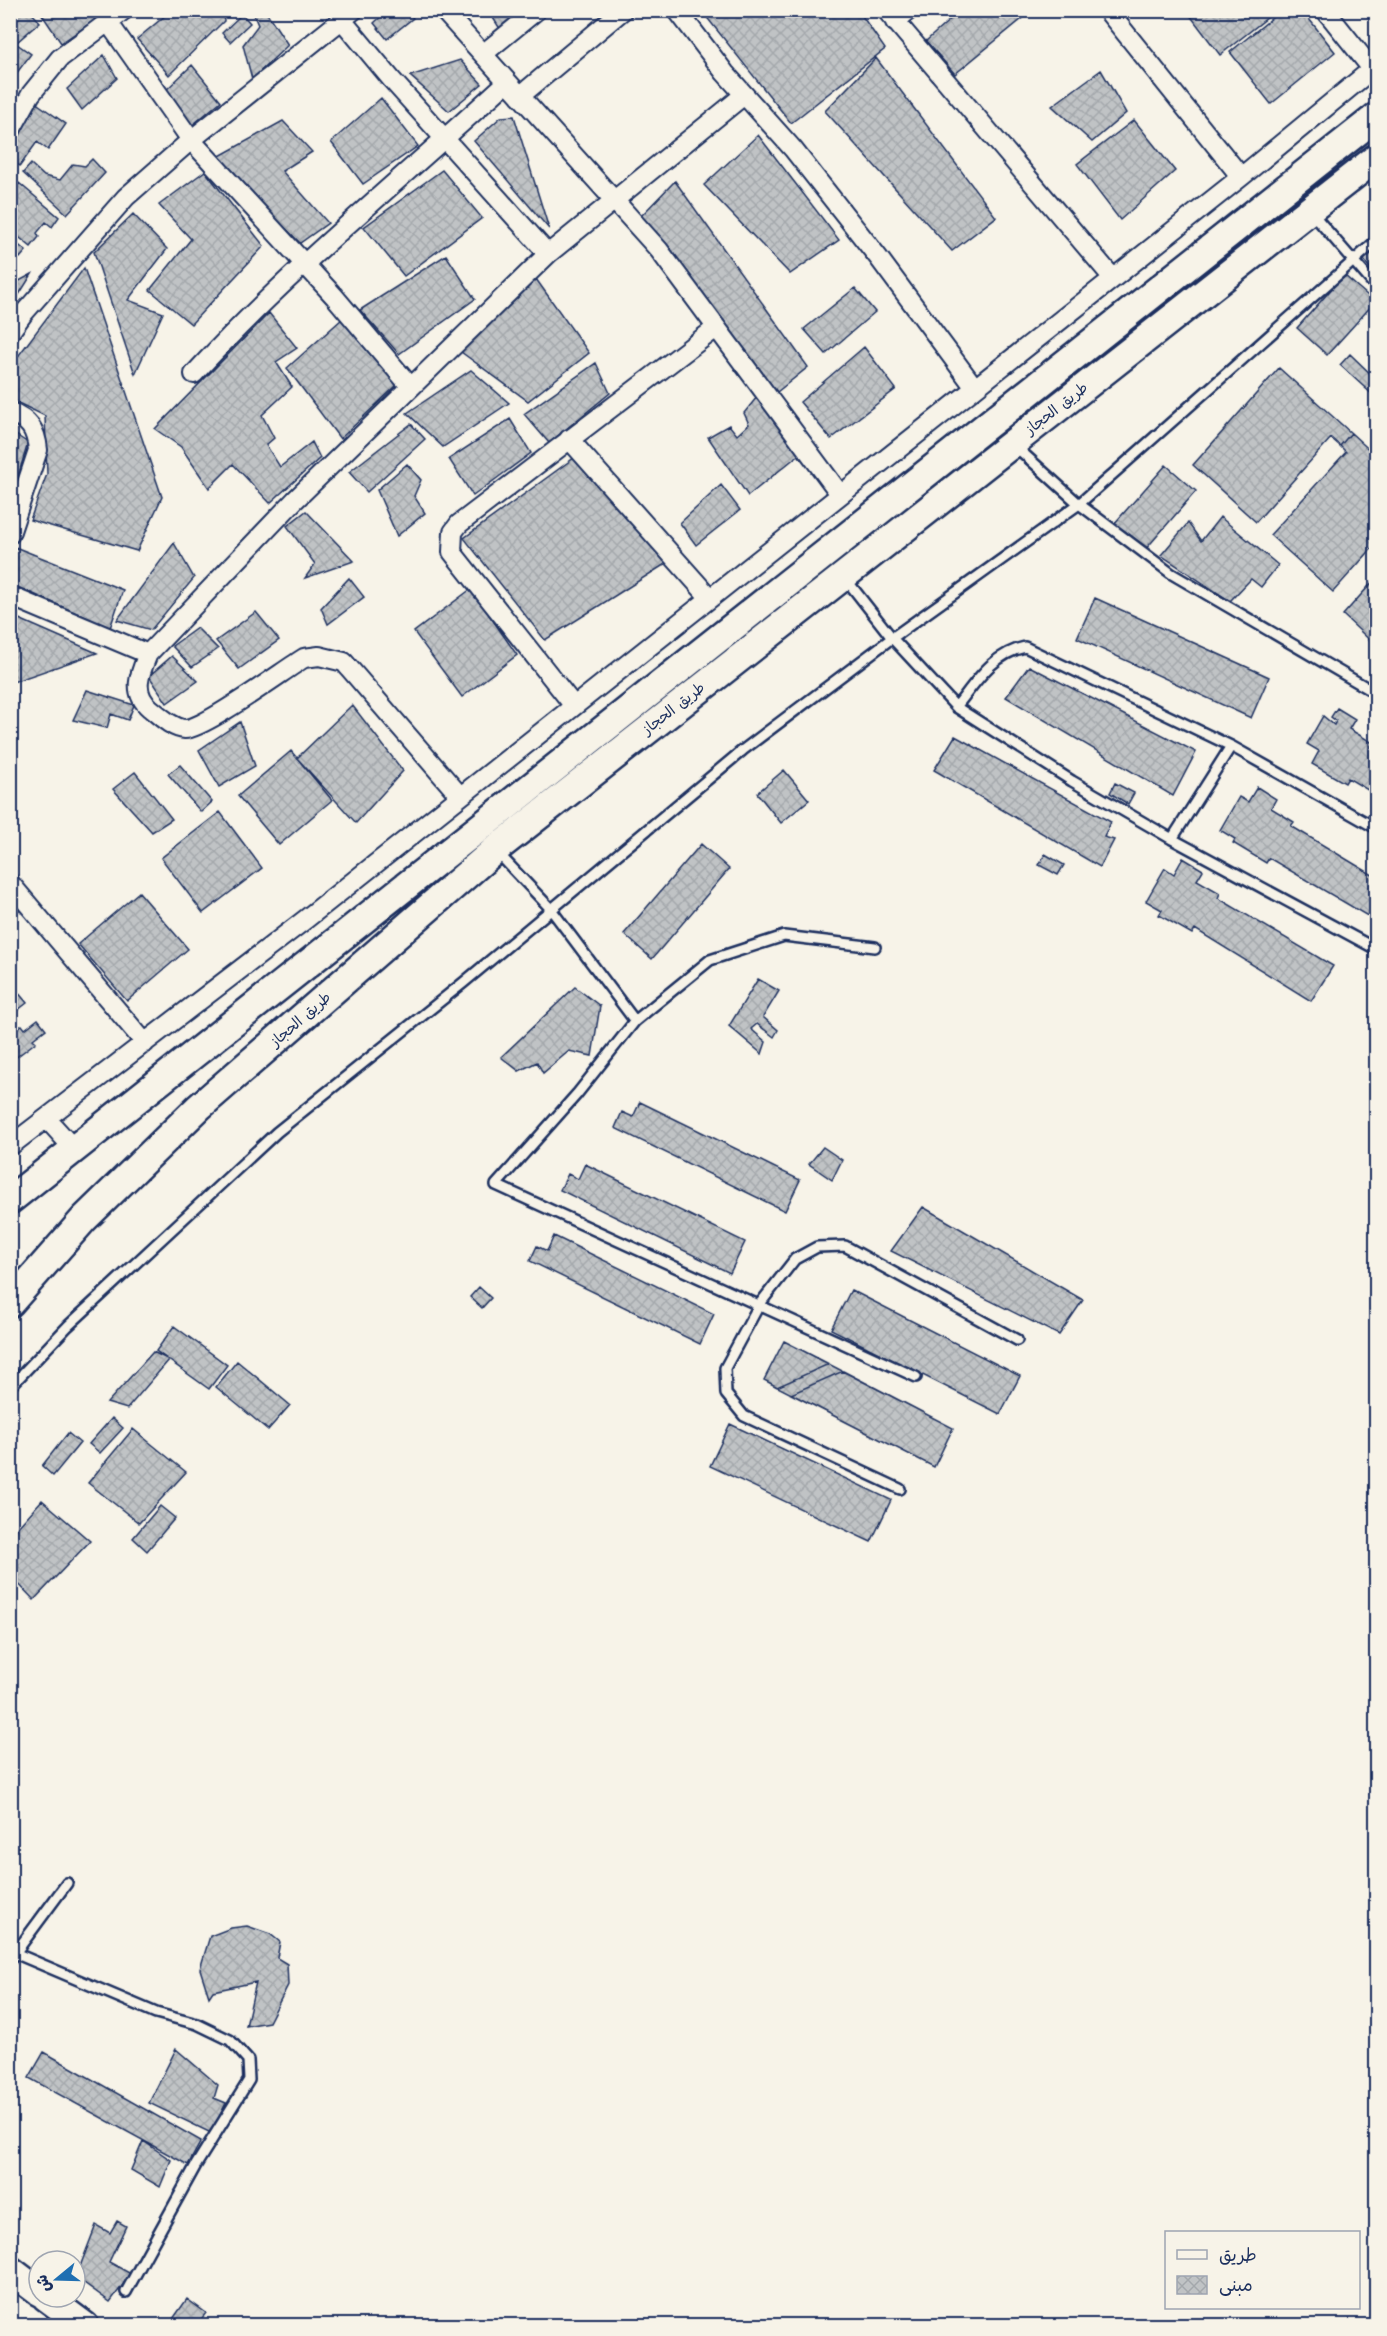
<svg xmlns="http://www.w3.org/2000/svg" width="1387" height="2336" font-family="Kalam,'Playpen Sans Arabic',sans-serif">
  <defs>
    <pattern id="building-cross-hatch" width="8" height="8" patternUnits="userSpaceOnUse" patternTransform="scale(1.5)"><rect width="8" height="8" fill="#c0c3c5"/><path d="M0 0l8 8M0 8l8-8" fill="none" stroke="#a4a8ac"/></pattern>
  </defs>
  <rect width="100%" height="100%" fill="#f7f3e8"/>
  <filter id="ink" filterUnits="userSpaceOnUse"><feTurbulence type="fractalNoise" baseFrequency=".0167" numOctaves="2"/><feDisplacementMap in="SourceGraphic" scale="12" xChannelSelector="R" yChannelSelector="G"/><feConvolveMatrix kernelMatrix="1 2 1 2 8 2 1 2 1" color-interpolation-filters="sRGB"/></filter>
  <g filter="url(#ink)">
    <path fill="url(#building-cross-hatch)" stroke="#1b2f5e" stroke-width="1.5" d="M 10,10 L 29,10 L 40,22 L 10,48 Z
      M 39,10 L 90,10 L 95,20 L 61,43 Z
      M 172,10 L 223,10 L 224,21 L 169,75 L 137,39 Z
      M 265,10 L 288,45 L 252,79 L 243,45 L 258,25 L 252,11 Z
      M 388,10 L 407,10 L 413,18 L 387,39 L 374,23 Z
      M 488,10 L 512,10 L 516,22 L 502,32 Z
      M 701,10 L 858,10 L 885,49 L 791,123 Z
      M 961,10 L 1033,10 L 955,74 L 926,41 Z
      M 1186,10 L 1277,10 L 1220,55 Z
      M 1282,10 L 1302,10 L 1335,52 L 1271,104 L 1230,52 Z
      M 242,14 L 250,23 L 230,42 L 222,33 Z
      M 17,44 L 31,54 L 10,82 L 10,52 Z
      M 104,55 L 117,78 L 82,110 L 67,89 Z
      M 876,58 L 996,217 L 952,251 L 825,111 Z
      M 460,60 L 482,84 L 449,111 L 410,76 Z
      M 192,65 L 221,101 L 189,128 L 164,92 Z
      M 1101,70 L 1126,113 L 1092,142 L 1052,106 Z
      M 381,98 L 418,146 L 363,184 L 331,142 Z
      M 35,102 L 66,124 L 48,150 L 37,142 L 20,166 L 10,160 L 10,138 Z
      M 514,116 L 549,229 L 474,141 L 501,117 Z
      M 1134,120 L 1175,171 L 1120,220 L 1077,164 Z
      M 283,121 L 312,152 L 282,171 L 328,223 L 300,243 L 216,158 Z
      M 758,135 L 839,240 L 790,274 L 704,185 Z
      M 92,159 L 105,173 L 67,214 L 23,173 L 31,164 L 44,176 L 60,180 L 73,164 L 85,166 Z
      M 442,170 L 482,218 L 404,276 L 364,227 Z
      M 205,171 L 264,246 L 191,324 L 150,290 L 191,239 L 159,205 Z
      M 675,181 L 808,367 L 777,392 L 640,217 Z
      M 19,183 L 59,217 L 52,227 L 46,222 L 37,233 L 39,237 L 31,247 L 10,230 L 10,194 Z
      M 133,214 L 167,249 L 128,300 L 163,313 L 135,374 L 94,252 Z
      M 10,238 L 26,251 L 20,258 L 16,254 L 10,260 Z
      M 1376,248 L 1376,276 L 1363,259 Z
      M 446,255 L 475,299 L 399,354 L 360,310 Z
      M 84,268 L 162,497 L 137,551 L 30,520 L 47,474 L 45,416 L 10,399 L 10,367 Z
      M 32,274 L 10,309 L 10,286 Z
      M 1344,275 L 1375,302 L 1327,355 L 1297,328 Z
      M 536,279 L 589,353 L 528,401 L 461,352 Z
      M 855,288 L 875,312 L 826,354 L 804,329 Z
      M 269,313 L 297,348 L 276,362 L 292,387 L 262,415 L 274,438 L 266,445 L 280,467 L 312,442 L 320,458 L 270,503 L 233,464 L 209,488 L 181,447 L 155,429 Z
      M 342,319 L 397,385 L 340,439 L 287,368 Z
      M 864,347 L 896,389 L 831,439 L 800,402 Z
      M 1350,354 L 1376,379 L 1374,396 L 1340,365 Z
      M 596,363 L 610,393 L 549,443 L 524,414 Z
      M 1279,368 L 1351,433 L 1340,446 L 1331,438 L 1256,522 L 1193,465 Z
      M 471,370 L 509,403 L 443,447 L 407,413 Z
      M 757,397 L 801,453 L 748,496 L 708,437 L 729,425 L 737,435 L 749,424 L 744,413 Z
      M 510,419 L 531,453 L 473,496 L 449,459 Z
      M 411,424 L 425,439 L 367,492 L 349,472 Z
      M 10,431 L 28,443 L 10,502 Z
      M 1351,433 L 1376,456 L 1376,544 L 1333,592 L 1270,535 L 1346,452 L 1340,446 Z
      M 578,455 L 670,561 L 545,640 L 464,538 Z
      M 407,464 L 421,480 L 414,496 L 425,513 L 397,536 L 377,490 Z
      M 1166,465 L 1196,491 L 1145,550 L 1114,524 Z
      M 721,485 L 740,510 L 696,545 L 680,523 Z
      M 306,511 L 354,561 L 305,578 L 315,564 L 287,526 Z
      M 1220,517 L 1278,565 L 1261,587 L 1251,579 L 1230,601 L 1161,555 L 1188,523 L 1201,541 Z
      M 174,543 L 194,578 L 151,630 L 117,620 Z
      M 15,547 L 123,590 L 110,628 L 11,584 Z
      M 349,578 L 364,597 L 328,624 L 321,608 Z
      M 1376,578 L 1376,646 L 1343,615 Z
      M 471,589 L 517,655 L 462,697 L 414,632 Z
      M 1095,598 L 1269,677 L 1251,718 L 1077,638 Z
      M 256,612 L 279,640 L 239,669 L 216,641 Z
      M 10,615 L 97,653 L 10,683 Z
      M 197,628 L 218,649 L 192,667 L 172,646 Z
      M 172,656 L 198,681 L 167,703 L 149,676 Z
      M 1029,666 L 1196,752 L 1173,796 L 1006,697 Z
      M 87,690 L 134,705 L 128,720 L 111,714 L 107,728 L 73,720 Z
      M 352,705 L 403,771 L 356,823 L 297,758 Z
      M 1337,708 L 1355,719 L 1349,729 L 1373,743 L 1370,747 L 1376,750 L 1376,795 L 1348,778 L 1345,783 L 1312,764 L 1319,751 L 1307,744 L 1323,716 L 1334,725 L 1336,721 L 1331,717 Z
      M 240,722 L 255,766 L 219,787 L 199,750 Z
      M 955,736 L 1111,822 L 1104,837 L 1114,840 L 1100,867 L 934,770 Z
      M 291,751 L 332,800 L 279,845 L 238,796 Z
      M 180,765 L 212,802 L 201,812 L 168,774 Z
      M 784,770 L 809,800 L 781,823 L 757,793 Z
      M 135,772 L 172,819 L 152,832 L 113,789 Z
      M 1115,783 L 1134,793 L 1128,804 L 1110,793 Z
      M 1257,787 L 1276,799 L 1271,808 L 1294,822 L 1291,826 L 1376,877 L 1376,921 L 1269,858 L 1266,863 L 1233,843 L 1235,839 L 1220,830 L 1239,797 L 1248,802 Z
      M 220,812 L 262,868 L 203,913 L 161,858 Z
      M 701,844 L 729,869 L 652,959 L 624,934 Z
      M 1045,854 L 1064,865 L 1058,875 L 1039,865 Z
      M 1183,858 L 1203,870 L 1197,880 L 1220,893 L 1218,898 L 1333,966 L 1311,1001 L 1195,929 L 1192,934 L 1159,915 L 1162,910 L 1146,901 L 1165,868 L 1174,874 Z
      M 139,892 L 188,949 L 127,1001 L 78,944 Z
      M 758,979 L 779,991 L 763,1017 L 778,1030 L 774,1037 L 757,1024 L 751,1029 L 766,1042 L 762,1054 L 729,1026 Z
      M 575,987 L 600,1006 L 592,1056 L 569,1051 L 543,1073 L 537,1062 L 519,1071 L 501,1057 Z
      M 17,991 L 27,1003 L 13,1014 L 16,1018 L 10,1023 L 10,996 Z
      M 38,1019 L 46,1029 L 33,1039 L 36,1042 L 10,1062 L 10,1025 L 15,1030 L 22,1025 L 25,1029 Z
      M 640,1102 L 800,1180 L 785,1211 L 615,1128 L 622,1112 L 633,1117 Z
      M 823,1147 L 842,1160 L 832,1180 L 809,1164 Z
      M 585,1164 L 745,1242 L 730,1273 L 560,1190 L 568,1174 L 578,1179 Z
      M 923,1207 L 1083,1300 L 1059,1335 L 891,1251 Z
      M 554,1236 L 714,1314 L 700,1344 L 530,1261 L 537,1246 L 547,1251 Z
      M 479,1287 L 491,1298 L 482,1308 L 470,1297 Z
      M 851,1290 L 1020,1376 L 1000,1414 L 831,1329 Z
      M 174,1326 L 227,1365 L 209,1389 L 156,1351 Z
      M 784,1341 L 953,1428 L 934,1467 L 764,1380 Z
      M 784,1341 L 829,1364 L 777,1387 L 764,1380 Z
      M 153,1352 L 169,1360 L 127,1409 L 107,1403 Z
      M 237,1361 L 290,1405 L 268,1430 L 216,1387 Z
      M 843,1371 L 953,1428 L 934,1467 L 791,1394 Z
      M 112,1418 L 123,1428 L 100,1453 L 89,1444 Z
      M 730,1424 L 891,1500 L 871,1542 L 710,1466 Z
      M 730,1424 L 891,1500 L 871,1542 L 710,1466 Z
      M 133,1429 L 186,1472 L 139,1523 L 88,1483 Z
      M 68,1433 L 80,1443 L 53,1476 L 42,1466 Z
      M 42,1500 L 90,1541 L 34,1600 L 10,1575 L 10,1536 Z
      M 160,1506 L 175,1518 L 147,1551 L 133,1538 Z
      M 247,1926 L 270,1934 L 280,1942 L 277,1958 L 287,1964 L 288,1985 L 269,2022 L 246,2026 L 256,1982 L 213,1991 L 209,1997 L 200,1969 L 210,1936 L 231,1928 Z
      M 176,2049 L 218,2085 L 214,2098 L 226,2103 L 211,2133 L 149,2103 Z
      M 44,2052 L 201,2141 L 188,2165 L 29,2078 Z
      M 143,2141 L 171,2160 L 160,2187 L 131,2170 Z
      M 117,2221 L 126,2226 L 109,2262 L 131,2274 L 110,2302 L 76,2277 L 96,2225 L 110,2233 Z
      M 187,2299 L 206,2313 L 196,2326 L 168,2326 Z"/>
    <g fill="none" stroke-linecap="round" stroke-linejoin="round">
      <defs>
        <path id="service" d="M 1311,212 L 1376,287
          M 1014,445 L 1079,504 L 1172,574 L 1376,693
          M 845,578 L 892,638 L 956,707 L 1072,781 L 1172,839 L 1376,949
          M 956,707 C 976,682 992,654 1025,647 L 1231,746 L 1376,828
          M 1172,839 L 1231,746
          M 496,851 L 550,908 L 635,1021 L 577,1094 L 496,1185 L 916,1377
          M 635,1021 L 710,960 L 784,936 L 875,947
          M 10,1387 L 68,1326 L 277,1132 L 463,983 L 743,750 L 892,638 L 1079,504 L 1376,241
          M 900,1489 L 744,1416 L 726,1394 L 725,1368 L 759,1305 L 795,1259 L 817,1247 L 845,1246 L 1017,1340
          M 10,1951 L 156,2013 L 197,2024 L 230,2040 L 248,2060 L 249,2080 L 196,2165 L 126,2292
          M 10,1960 L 67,1883"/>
        <path id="minor" d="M 443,10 L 659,250 L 840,494
          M 677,10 L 725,73 L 793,149 L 878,257 L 975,388
          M 886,10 L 1112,277
          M 1107,10 L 1241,177
          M 1325,10 L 1372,69
          M 342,20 L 392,80 L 548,254
          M 108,22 L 191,140 L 334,296 L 410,386
          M 895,22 L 909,10
          M 483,54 L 537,10
          M 520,96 L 623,10
          M 10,132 L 31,94 L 60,58 L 124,10
          M 10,332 L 23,314 L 126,197 L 191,140 L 354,10
          M 194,374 C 290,269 402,179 507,82
          M 10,412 C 29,420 36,429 38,450 L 10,534
          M 569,439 L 710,598
          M 10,596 L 148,654 C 140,673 131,692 150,708 C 160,716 172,728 185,729 C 204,729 283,671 304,658 L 319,656 L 344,662 L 460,796
          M 148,654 L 295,500 L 548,254 L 744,95
          M 574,706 L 452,552 L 453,532 L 459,524 L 716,328
          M 10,883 L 145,1043
          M 47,1119 L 74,1149
          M 10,1146 L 306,919 L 1241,177 L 1376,66"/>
        <path id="primary" d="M 10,1200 L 1376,117
          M 10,1303 L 84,1219 L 199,1107 L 495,850 L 1376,158
          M 10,2270 L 39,2292
          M 46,2297 L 85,2326"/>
      </defs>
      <use href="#service" stroke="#1b2f5e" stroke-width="14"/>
      <use href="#minor" stroke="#1b2f5e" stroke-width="22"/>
      <use href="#primary" stroke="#1b2f5e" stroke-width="32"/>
      <use href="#service" stroke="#f7f3e8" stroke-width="9"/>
      <use href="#minor" stroke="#f7f3e8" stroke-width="18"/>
      <use href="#primary" stroke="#f7f3e8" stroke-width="27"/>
    </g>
  </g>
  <g text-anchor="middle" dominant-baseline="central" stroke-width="4.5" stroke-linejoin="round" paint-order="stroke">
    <g font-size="15" fill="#1b2f5e" stroke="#f7f3e8">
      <text transform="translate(1057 409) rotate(-38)">طريق الحجاز</text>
      <text transform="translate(674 709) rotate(-38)">طريق الحجاز</text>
      <text transform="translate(301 1020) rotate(-41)">طريق الحجاز</text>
    </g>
  </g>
  <rect width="1387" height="2336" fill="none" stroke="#f7f3e8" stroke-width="36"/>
  <rect x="18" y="18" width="1351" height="2300" fill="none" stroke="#1b2f5e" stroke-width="2" filter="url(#ink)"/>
  <rect x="1165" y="2231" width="195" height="78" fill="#f7f3e8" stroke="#9fa5b1" stroke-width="1.5"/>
  <rect x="1177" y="2250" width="30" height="9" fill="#f7f3e8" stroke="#9fa5b1" stroke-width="1.5"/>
  <text x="1219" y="2261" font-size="18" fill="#1b2f5e">طريق</text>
  <rect x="1177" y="2276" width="30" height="18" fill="url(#building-cross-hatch)" stroke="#9fa5b1" stroke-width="1.5"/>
  <text x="1219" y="2291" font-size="18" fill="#1b2f5e">مبنى</text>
  <g transform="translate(57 2279) rotate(251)"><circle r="28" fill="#f7f3e8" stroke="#9fa5b1" stroke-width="1.5"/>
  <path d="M0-4.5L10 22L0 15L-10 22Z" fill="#1f6fb2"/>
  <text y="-9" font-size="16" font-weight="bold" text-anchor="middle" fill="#1b2f5e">ش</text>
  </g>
</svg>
